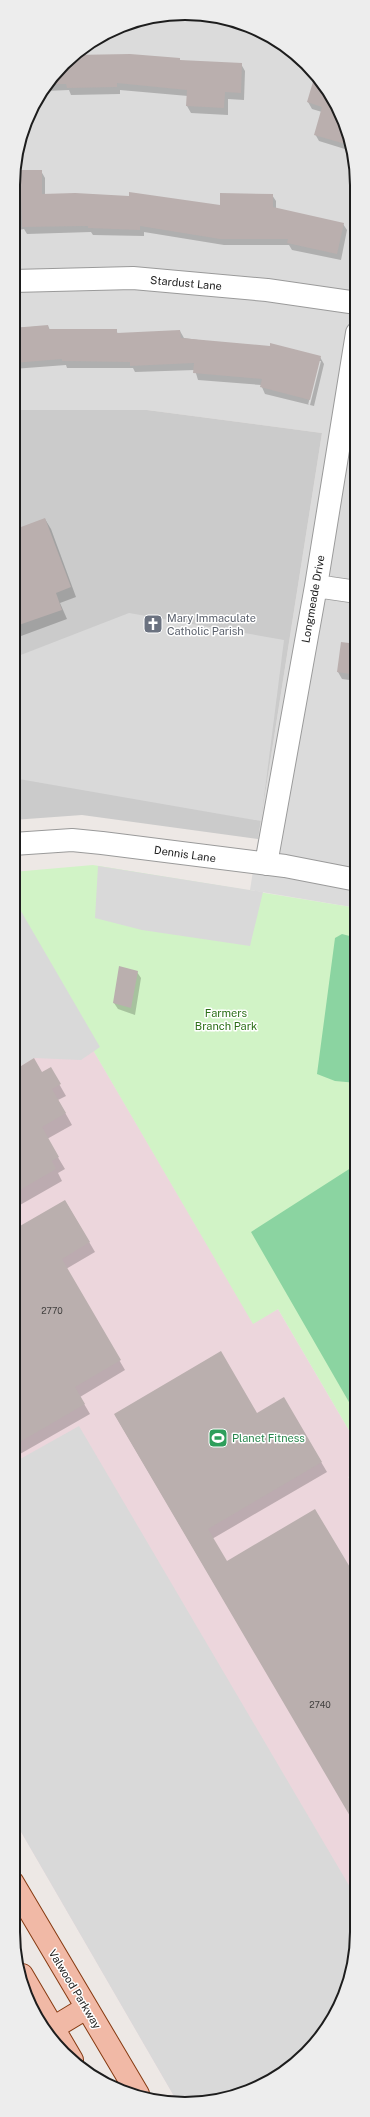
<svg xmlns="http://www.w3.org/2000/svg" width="370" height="2117" font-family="'Public Sans',sans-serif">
  <rect width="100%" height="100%" fill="#ede8e5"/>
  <path fill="#dbdbdb" d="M 196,13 L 251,26 L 306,63 L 339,109 L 357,174 L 357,908 L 250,890 L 322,433 L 147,410 L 13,410 L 13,174 L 31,109 L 72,56 L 130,22 Z"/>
  <path fill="#ecd6dc" d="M 13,913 L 253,1323 L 278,1309 L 357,1444 L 357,1472 L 348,1477 L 357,1493 L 357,1943 L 339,2008 L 299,2061 L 241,2095 L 178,2103 L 13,1818 Z"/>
  <path fill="#cbcbcb" d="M 13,410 L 147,410 L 322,433 L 258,839 L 82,815 L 13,820 Z"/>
  <path fill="#d1f3c6" d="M 93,865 L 357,908 L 357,1444 L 278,1309 L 253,1324 L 13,913 L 13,872 Z"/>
  <path fill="#8bd4a1" d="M 342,934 L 357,938 L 357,1083 L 335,1081 L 317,1074 L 335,938 Z
    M 357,1164 L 357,1416 L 251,1232 Z"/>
  <path fill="#d9d9d9" d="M 129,613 L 284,640 L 261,821 L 13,778 L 13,658 Z
    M 98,866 L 263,892 L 250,946 L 142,930 L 95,918 Z
    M 18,906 L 100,1047 L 81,1060 L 34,1058 L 13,1071 L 13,910 Z
    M 79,1426 L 357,1899 L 357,1943 L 339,2008 L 299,2061 L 241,2095 L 178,2103 L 13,1818 L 13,1463 Z"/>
  <path fill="#0003" fill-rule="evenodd" d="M 73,55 L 130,55 L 180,61 L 241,64 L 245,71 L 244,100 L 228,99 L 228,115 L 191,113 L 187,106 L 188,96 L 120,90 L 120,94 L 71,95 L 69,90 L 45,91 Z
    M 316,76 L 339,109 L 349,147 L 348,150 L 319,141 L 315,134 L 322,112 L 312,109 L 308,102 Z
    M 41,171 L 45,178 L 45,195 L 221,206 L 272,195 L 276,201 L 276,209 L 343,224 L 347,230 L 341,260 L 292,250 L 289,245 L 224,245 L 144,232 L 144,236 L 93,235 L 91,232 L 27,234 L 24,229 L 13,231 L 13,188 L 22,186 Z
    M 48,326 L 50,330 L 116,330 L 118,334 L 180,331 L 184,338 L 320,357 L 324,364 L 314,406 L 265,394 L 261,385 L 198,380 L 195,370 L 135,372 L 133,368 L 67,368 L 66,365 L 13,369 L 13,328 ZM 319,361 L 321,361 L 310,405 L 308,405 Z
    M 45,519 L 51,529 L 76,597 L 60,603 L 67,619 L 13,639 L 13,523 L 16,530 Z
    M 357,645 L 357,681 L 342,679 L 338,672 Z
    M 137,972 L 141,978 L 135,1015 L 118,1009 L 114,1003 Z
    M 50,1068 L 66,1096 L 58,1100 L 72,1125 L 47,1139 L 65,1169 L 58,1173 L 62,1181 L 13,1209 L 13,1072 L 42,1073 Z
    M 65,1201 L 95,1252 L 66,1269 L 125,1370 L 80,1397 L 90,1414 L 13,1458 L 13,1231 Z
    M 284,1399 L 327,1472 L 212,1539 L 357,1826 L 115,1415 L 257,1415 Z"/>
  <path fill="#baafae" d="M 130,54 L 180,58 L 180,60 L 242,63 L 241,93 L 225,92 L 224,108 L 186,106 L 187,90 L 117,83 L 117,87 L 67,88 L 66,84 L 50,84 L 73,55 Z
    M 315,75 L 339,109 L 349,145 L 314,135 L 322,107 L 307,102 Z
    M 20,170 L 42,170 L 42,194 L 75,193 L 129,196 L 129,192 L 220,205 L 220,193 L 273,194 L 273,207 L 344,223 L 337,254 L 287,243 L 288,239 L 220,239 L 140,226 L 140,230 L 88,228 L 88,226 L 22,227 Z
    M 48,325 L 49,329 L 117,329 L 117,333 L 180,330 L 181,338 L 270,346 L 270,343 L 321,356 L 310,400 L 260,387 L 262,379 L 193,373 L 194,363 L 130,366 L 130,362 L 62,361 L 62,359 L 13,363 L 13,328 Z
    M 45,518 L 71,587 L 56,593 L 62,610 L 13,627 L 13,530 Z
    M 341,642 L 357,644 L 357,675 L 337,672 Z
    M 119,966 L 138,971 L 131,1008 L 113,1003 Z
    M 34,1058 L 42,1072 L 51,1067 L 61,1084 L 52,1089 L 66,1113 L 42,1127 L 59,1157 L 52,1161 L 56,1169 L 13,1194 L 13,1071 Z
    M 65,1200 L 90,1242 L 62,1259 L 121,1360 L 75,1387 L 85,1404 L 13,1446 L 13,1230 Z
    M 221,1351 L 257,1413 L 284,1397 L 322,1462 L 208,1529 L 227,1561 L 315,1509 L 357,1579 L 357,1828 L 114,1414 Z"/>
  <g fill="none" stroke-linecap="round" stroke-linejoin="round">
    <defs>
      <path id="minor" d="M 13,281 L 133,278 L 267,290 L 357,303
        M 316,586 L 357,592
        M 13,844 L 72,840 L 102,843 L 285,866 L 357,880
        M 266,864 L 316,586 L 357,333"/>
      <path id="major" d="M 13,1883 L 138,2094
        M 22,1975 L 72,2060
        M 53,2028 L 86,2008"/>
    </defs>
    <use href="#minor" stroke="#9a9a9a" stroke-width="24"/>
    <use href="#major" stroke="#863a11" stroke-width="24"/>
    <use href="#minor" stroke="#fff" stroke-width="22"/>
    <use href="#major" stroke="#f1b9a6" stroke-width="22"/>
  </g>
  <defs>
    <symbol id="church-square" viewBox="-11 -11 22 22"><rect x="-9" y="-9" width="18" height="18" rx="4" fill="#6b7280" stroke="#fff"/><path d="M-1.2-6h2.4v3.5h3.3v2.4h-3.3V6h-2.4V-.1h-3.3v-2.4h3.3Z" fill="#fff"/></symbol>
    <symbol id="stadium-square" viewBox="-11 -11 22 22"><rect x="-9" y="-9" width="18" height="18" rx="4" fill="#2e9e5b" stroke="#fff"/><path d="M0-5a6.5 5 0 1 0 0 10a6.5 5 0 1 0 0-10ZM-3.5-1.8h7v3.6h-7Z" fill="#fff"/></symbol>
  </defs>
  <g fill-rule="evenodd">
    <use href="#church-square" x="142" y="613" width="22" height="22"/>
    <use href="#stadium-square" x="207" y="1427" width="22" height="22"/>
  </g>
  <g text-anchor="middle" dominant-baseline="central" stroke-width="3" stroke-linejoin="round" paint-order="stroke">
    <g font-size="9" fill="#444241">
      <text x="52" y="1310">2770</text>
      <text x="320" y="1704">2740</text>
    </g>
    <g font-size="11" fill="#1d1d1d" stroke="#fff">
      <text transform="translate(186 283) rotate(5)">Stardust Lane</text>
      <text transform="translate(313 599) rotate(-80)">Longmeade Drive</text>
      <text transform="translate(185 854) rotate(8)">Dennis Lane</text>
      <text transform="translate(75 1989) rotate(59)">Valwood Parkway</text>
    </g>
    <g font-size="11" fill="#5b616d" stroke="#fff" text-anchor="start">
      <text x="167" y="618">Mary Immaculate<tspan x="167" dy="13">Catholic Parish</tspan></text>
    </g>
    <g font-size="11" fill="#2c6f18" stroke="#fff">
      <text x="226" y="1013">Farmers<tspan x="226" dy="13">Branch Park</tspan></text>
    </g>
    <g font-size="11" fill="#27864d" stroke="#fff" text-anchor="start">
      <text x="232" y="1438">Planet Fitness</text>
    </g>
  </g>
  <path d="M0 0H370V2117H0ZM185 20H185A165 165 0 0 1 350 185V1932A165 165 0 0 1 185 2097H185A165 165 0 0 1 20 1932V185A165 165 0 0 1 185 20Z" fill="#ededed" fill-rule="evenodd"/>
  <path fill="none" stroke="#1d1d1d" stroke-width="2" d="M185 20H185A165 165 0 0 1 350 185V1932A165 165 0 0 1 185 2097H185A165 165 0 0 1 20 1932V185A165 165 0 0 1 185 20Z"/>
</svg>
